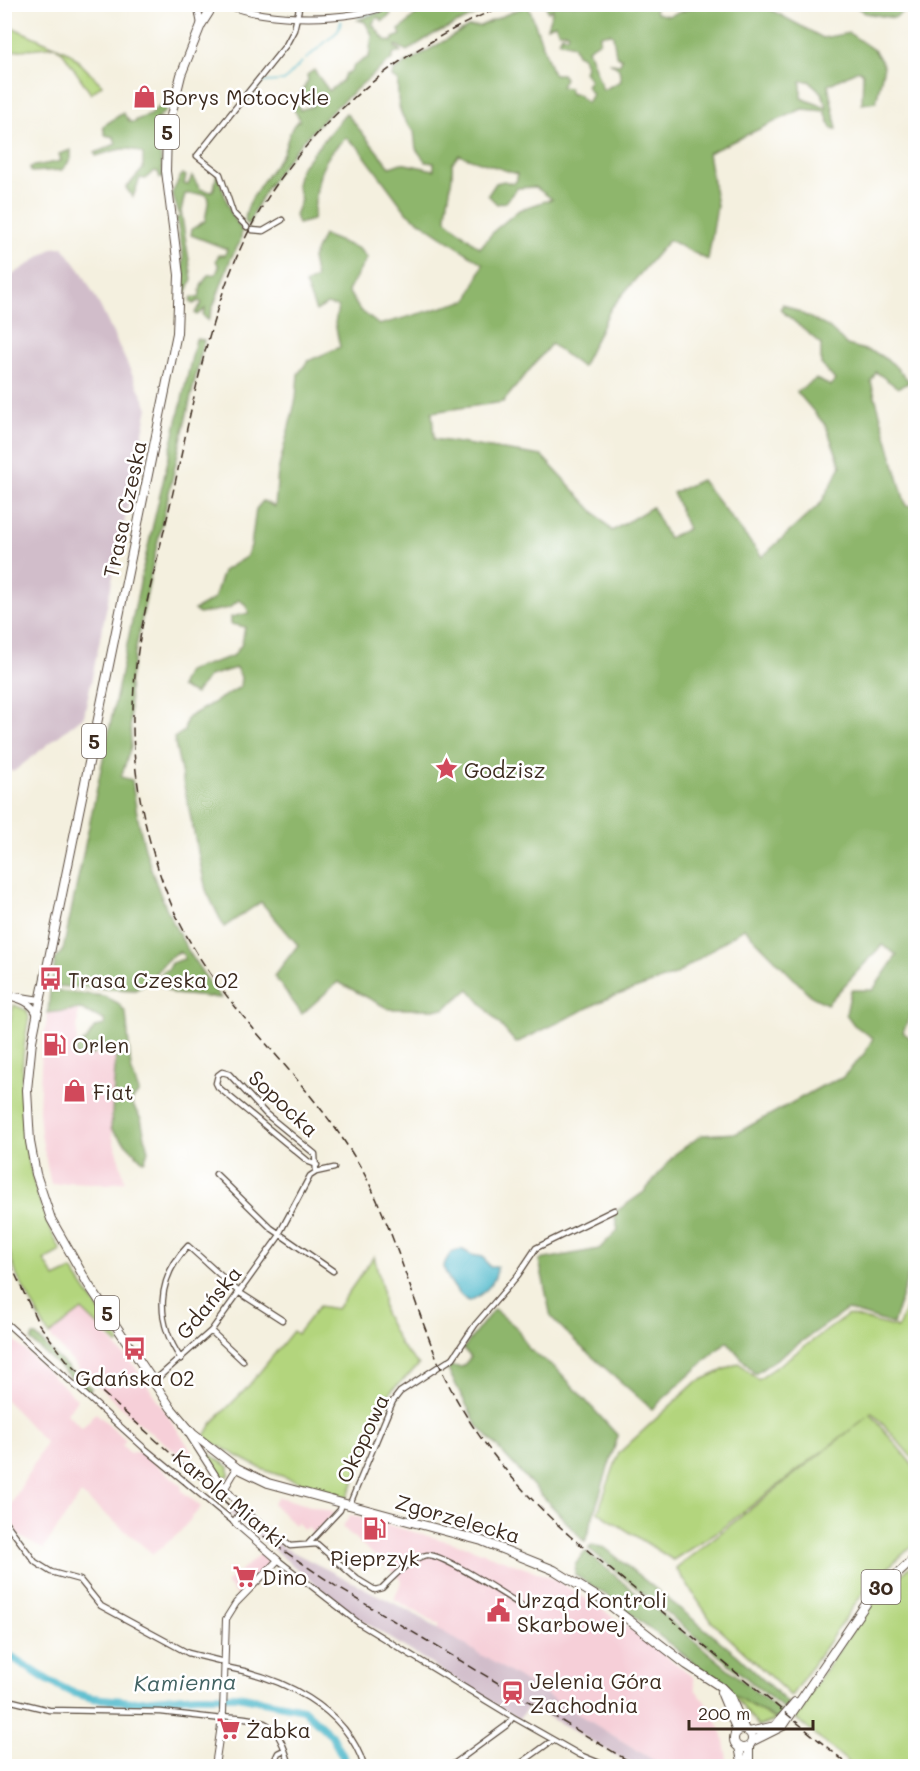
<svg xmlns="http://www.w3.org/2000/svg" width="920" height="1771" font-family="Mali,sans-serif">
  <rect width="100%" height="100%" fill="#fff"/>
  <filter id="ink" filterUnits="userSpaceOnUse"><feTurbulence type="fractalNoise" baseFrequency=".0167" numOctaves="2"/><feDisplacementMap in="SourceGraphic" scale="12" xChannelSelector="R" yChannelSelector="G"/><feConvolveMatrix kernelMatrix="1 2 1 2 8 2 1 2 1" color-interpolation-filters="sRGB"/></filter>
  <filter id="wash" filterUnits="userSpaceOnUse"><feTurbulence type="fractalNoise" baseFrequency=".008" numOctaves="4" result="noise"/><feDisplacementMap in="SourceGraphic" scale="24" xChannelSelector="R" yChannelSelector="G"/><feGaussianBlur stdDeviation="1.35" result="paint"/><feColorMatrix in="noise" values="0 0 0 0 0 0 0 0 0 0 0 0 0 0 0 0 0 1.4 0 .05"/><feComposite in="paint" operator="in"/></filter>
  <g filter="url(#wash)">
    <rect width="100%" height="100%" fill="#f4f0df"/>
    <path fill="#f6cfd8" d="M 78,1011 L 76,1057 L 116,1053 L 112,1135 L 125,1181 L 108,1184 L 71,1182 L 51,1185 L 41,1135 L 39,1110 L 42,1048 L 48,1013 Z
      M 82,1310 L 135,1367 L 195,1456 L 184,1458 L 141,1425 L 78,1368 L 49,1335 Z
      M 5,1332 L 77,1399 L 67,1414 L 82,1428 L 96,1413 L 126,1440 L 122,1445 L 130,1453 L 139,1451 L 181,1485 L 182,1491 L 201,1507 L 178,1534 L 153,1554 L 81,1494 L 43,1549 L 21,1537 L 5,1515 L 46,1443 L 5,1399 Z
      M 279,1497 L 335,1513 L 313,1534 L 308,1527 L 303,1530 L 297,1522 L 294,1525 L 273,1504 Z
      M 351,1515 L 468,1547 L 557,1580 L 627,1626 L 693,1677 L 695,1689 L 712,1711 L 723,1735 L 728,1766 L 663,1766 L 437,1629 L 440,1625 L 394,1599 L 402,1580 L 342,1527 Z
      M 261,1553 L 267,1558 L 268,1567 L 238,1596 L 226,1583 Z"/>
    <path fill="#d1bdca" d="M 63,247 L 83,274 L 101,308 L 148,408 L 84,716 L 13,772 L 4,765 L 5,280 L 53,248 Z
      M 231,1503 L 285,1548 L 411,1612 L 663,1766 L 635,1766 L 529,1706 L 519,1719 L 469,1688 L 349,1612 L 227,1511 Z"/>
    <path fill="#b3d57d" stroke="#77804e" stroke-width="1.5" d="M 4,20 L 16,29 L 70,53 L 102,85 L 91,94 L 64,54 L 55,46 L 5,52 Z
      M 14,1005 L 26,1010 L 29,1017 C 12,1098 24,1181 61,1251 L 44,1260 L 55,1278 L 72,1270 L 120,1342 L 117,1344 L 82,1310 L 49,1335 L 17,1276 L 5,1238 L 4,1045 Z
      M 374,1256 L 382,1288 L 384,1313 L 401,1346 L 419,1365 L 390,1392 L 347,1498 L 264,1470 L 204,1438 L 213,1422 L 246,1389 L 293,1331 L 297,1334 L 319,1306 L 337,1309 Z
      M 915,1286 L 915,1461 L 873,1413 L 871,1414 L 915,1468 L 915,1543 L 867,1587 L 791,1696 L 712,1622 L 676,1568 L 867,1417 L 717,1532 L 673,1560 L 598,1512 L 619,1453 L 695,1383 L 739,1363 L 758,1380 L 848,1315 L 898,1328 Z
      M 205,1451 L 229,1467 L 229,1476 L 220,1476 Z
      M 915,1562 L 915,1766 L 853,1766 L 795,1718 L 805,1707 L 801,1706 L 871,1603 Z
      M 690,1661 L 741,1699 L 776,1720 L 758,1726 L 731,1692 Z"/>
    <path fill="#8eb66c" stroke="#647045" stroke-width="1.5" fill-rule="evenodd" d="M 428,5 L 453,5 L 453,14 L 470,5 L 497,5 L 432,35 L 407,51 L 396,45 L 395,48 L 399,49 L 401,52 L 394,53 L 392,59 C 340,101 273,160 249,224 L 246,224 C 240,206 272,170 282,155 C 287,147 289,124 300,120 L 292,106 L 297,103 L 300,110 L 313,106 L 311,102 L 298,99 L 308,80 L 307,75 L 314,70 L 329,91 L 342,81 L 345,74 L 352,71 L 354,65 L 369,57 L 372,35 L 365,22 L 358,20 L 389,9 L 391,14 L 383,21 L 378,17 L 372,24 L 385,40 L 392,42 L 393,38 L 401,35 L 399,30 C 410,23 415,12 428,5 Z
      M 528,5 L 553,74 L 562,74 L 565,78 L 561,87 L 569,88 L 571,94 L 577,94 L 587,103 L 592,94 L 586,86 L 590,79 L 584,72 L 586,66 L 583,57 L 577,54 L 573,45 L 559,41 L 562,35 L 567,37 L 568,32 L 559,32 L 555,24 L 547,27 L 553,9 L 548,12 L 546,5 L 654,5 L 656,13 L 668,16 L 701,5 L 762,5 L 823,38 L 849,33 L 875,51 L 884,66 L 876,102 L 862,104 L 863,73 L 858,70 L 828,85 L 837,129 L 831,128 L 825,111 L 802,109 L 708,153 L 717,206 L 708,260 L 669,240 L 611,308 L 582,367 L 551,344 L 503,402 L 432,412 L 434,439 L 542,456 L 612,531 L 652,507 L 668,538 L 688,529 L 673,493 L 701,480 L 762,557 L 821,503 L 841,466 L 826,426 L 797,392 L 816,379 L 831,386 L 835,380 L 821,364 L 821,344 L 783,312 L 781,308 L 783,304 L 828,327 L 847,345 L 876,353 L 892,363 L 910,382 L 898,388 L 876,372 L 871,382 L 906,506 L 915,505 L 916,1003 L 903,1032 L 915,1042 L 915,1254 L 893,1324 L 847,1310 L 755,1374 L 727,1341 L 652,1409 L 580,1346 L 551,1317 L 539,1260 L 599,1249 L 618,1230 L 614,1213 L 644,1192 L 675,1154 L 702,1135 L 737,1133 L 824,1085 L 842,1078 L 864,1054 L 873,1038 L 854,1025 L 846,1014 L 851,990 L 873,990 L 897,955 L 882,945 L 827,1004 L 811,996 L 744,928 L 675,975 L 606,999 L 516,1043 L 469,989 L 444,1009 L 389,1009 L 338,982 L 302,1014 L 274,976 L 298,945 L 261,902 L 224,927 L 206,890 L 174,738 L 184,731 L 187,718 L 240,687 L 241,677 L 236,668 L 209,676 L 195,694 L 180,687 L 187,671 L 233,656 L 242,644 L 245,627 L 231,624 L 231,617 L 249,613 L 246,605 L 239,600 L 229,608 L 199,614 L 194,610 L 214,599 L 223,571 L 246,557 L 251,546 L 256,509 L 263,501 L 275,507 L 278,471 L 296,399 L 298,374 L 308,361 L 340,347 L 335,323 L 338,307 L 327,304 L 316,311 L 305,284 L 316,278 L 312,259 L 323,235 L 359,249 L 367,258 L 348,291 L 359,309 L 379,325 L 468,300 L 483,264 L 407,213 L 358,147 L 346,138 C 317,160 317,186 313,220 L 298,224 L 295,215 L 301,200 L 297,185 L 300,169 L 346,113 L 390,167 L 401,163 L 434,170 L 434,163 L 426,162 L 416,149 L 414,131 C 398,116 397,102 398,81 L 392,77 L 393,71 L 468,27 L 480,26 ZM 609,33 L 613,35 L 616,55 L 622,59 L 620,64 L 611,63 L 619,69 L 621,81 L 603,90 L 588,49 L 600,41 L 600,35 ZM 801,81 L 809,81 L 822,93 L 827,108 L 801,98 ZM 459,155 L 517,174 L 517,180 L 513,184 L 504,181 L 496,183 L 488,195 L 497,204 L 506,202 L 517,188 L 535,187 L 552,199 L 519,210 L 495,230 L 480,248 L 446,220 C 446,200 454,183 452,163 Z
      M 854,5 L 913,5 L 894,18 L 865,13 Z
      M 161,104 L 166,108 L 166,111 L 157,118 L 164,121 L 164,132 L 158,135 L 163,177 L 160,178 L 158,172 L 154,171 L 145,179 L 140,178 L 133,197 L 126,188 L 143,169 L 143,154 C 128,144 113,151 96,156 L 95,153 L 116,144 L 114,137 L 105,135 L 103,126 L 123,113 L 130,122 L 136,122 L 136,120 L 150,115 Z
      M 71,150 L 71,159 L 62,170 L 31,172 L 30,167 L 61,161 L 59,154 Z
      M 217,173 L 230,211 L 242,231 L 240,242 L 231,258 L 208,321 L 203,315 L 205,309 L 197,315 L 195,313 L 202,303 L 199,301 L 193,304 L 190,301 L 192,297 L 199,298 L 201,286 L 208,275 L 216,274 L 219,267 L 216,260 L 219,255 L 225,255 L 227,249 L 191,235 L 192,229 L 205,221 L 209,198 L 205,194 L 185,194 L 181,211 L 192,279 L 184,299 L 183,253 L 176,218 L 180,217 L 172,193 L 182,174 L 186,176 L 184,184 L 188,185 L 192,176 L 200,189 L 211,192 L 214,189 Z
      M 196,339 L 204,340 L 154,558 L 129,683 L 131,747 L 121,777 L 132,780 C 141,860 171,935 221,998 L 174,994 L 158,984 L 163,971 L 169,969 L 171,963 L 184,959 L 184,955 L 179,952 C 161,959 155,982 135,990 L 52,986 L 55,960 L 63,950 L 144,564 Z
      M 50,990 L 104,996 L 118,1003 L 126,1013 L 131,1069 L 139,1092 L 131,1102 L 141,1119 L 148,1151 L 145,1160 L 143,1161 L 111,1129 L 116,1053 L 95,1049 L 94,1055 L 75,1057 L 77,1045 L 86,1041 L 95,1027 L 105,1025 L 104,1020 L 81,1009 L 48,1013 Z
      M 494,1309 L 517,1328 L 529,1349 L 557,1369 L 618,1436 L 585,1542 L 477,1425 L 446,1366 L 462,1367 L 471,1357 L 463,1349 Z
      M 33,1336 L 36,1336 L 74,1374 L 75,1380 L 78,1378 L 91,1388 L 88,1393 L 31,1341 Z
      M 592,1545 L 605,1548 L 737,1655 L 789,1704 L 784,1709 L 588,1548 Z
      M 585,1551 L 782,1713 L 776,1719 L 741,1699 L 608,1596 L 575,1575 L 575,1565 Z"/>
    <path fill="#4db8ca" stroke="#447174" stroke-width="1.5" d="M 461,1249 L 472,1255 L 483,1257 L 490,1267 L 497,1267 C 497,1283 483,1294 470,1301 C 461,1300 444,1275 444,1266 C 445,1261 448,1257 451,1253 Z"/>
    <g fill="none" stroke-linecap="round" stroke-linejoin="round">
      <path stroke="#4db8ca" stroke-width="1.5" d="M 358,16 L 395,6
        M 306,59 L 338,31 L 341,21
        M 244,102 L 262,82 L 284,81 L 302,62"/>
      <path stroke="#4db8ca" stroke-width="8" d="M 4,1652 L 49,1681 L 71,1692 L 92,1698 L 133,1702 L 196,1696 L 238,1696 L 303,1709 L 332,1736 L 348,1766"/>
    </g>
  </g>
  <g filter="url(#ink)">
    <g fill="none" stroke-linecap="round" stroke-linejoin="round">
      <defs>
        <path id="minor" d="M 247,227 L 233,213 L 220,174 L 197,156 L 286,45 L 294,30 L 300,4
          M 252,230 L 263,231 L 282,220
          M 4,889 L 5,889
          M 316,1172 L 315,1154 L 266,1114 L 229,1074 L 222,1072 L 218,1075 L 216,1083 L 218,1087 L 309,1162 L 317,1165
          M 216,1174 L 271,1228 L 333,1271
          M 279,1234 L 310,1176 L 316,1172 L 334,1168
          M 4,1321 L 143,1447 L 234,1522
          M 211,1331 L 243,1361
          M 181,1359 C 155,1321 156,1279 188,1246 L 240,1293 L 282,1320
          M 442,1365 L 453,1358 L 475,1325 L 518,1275 L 536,1248 L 614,1210
          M 153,1382 L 211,1331 L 280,1235
          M 349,1506 L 393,1401 L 400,1392 L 438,1367
          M 243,1510 L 290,1546 L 317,1544 L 357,1579 L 375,1590 L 382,1588 C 393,1577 412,1557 427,1555 C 442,1553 504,1595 521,1605
          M 4,1520 L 35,1562 L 51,1572 L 80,1580 L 101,1606 L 188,1653 L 224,1662
          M 309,1543 L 340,1510 L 342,1504
          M 278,1560 L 360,1624 L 513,1717 L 580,1755 L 607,1766
          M 225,1667 C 281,1677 346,1707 364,1766
          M 4,1699 L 49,1710 L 161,1712 L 222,1719
          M 222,1716 C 266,1719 277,1720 290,1766
          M 272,1766 L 278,1753 L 284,1750
          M 451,1766 L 507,1725 L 513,1717
          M 517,1766 L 553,1740"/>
        <path id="tertiary" d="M 197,4 L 201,25
          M 226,4 C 264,22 353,22 391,4
          M 4,995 C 17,998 34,1002 37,1016
          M 15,996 L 40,1000
          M 183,1425 L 217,1478 L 243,1510 L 234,1522 L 278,1560 L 236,1603 L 226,1619 L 223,1712 L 215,1766
          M 225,1488 L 237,1468"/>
        <path id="primary" d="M 213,6 L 201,25 L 181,75 L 167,132 L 166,171 L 179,275 L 177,333 L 32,1041 L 27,1090 L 30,1142 L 36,1174 L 51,1219 L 88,1284 L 171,1408 L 193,1434 L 237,1468 L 268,1483 L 482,1541 L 554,1570 L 607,1603 L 687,1665 L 721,1687 L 730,1696 L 745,1730
          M 721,1692 L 736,1728 L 735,1734
          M734 1739a9 9 0 1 1 18 0a9 9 0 1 1-18 0Z
          M 749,1732 L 775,1726 L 795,1702
          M 753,1741 L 783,1726 L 868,1601 L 916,1557
          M 739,1747 L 743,1766
          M 749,1747 L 749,1766"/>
      </defs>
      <use href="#minor" stroke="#57483b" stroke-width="7"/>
      <use href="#tertiary" stroke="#57483b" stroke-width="8"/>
      <use href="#primary" stroke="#57483b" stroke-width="10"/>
      <use href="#minor" stroke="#fff" stroke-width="4.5"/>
      <use href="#tertiary" stroke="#fff" stroke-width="6"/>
      <use href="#primary" stroke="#fff" stroke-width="8"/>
      <path stroke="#3b2a1e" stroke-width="1.5" stroke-dasharray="9 4.5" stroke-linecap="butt" d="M 508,4 C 413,42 335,101 276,185 C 212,278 196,393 171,501 C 155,571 133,642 133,714 C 132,775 145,835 166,891 C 208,1005 312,1074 367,1179 C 398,1241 415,1309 443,1373 C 473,1437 518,1489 570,1536 L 850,1766
        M 4,1250 L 38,1323 L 68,1362 L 268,1540 L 337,1587 L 637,1766"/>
    </g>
  </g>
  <defs>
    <symbol id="shop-bare" viewBox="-9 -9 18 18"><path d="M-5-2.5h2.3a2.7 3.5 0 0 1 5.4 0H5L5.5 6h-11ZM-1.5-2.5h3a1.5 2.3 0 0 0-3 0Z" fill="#d1495b" stroke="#fff" stroke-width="2.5" paint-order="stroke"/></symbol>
    <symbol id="sight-bare" viewBox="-9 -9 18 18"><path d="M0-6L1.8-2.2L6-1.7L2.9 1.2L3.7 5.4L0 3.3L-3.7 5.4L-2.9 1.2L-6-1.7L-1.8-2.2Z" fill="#d1495b" stroke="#fff" stroke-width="2.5" paint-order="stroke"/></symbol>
    <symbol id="bus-bare" viewBox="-9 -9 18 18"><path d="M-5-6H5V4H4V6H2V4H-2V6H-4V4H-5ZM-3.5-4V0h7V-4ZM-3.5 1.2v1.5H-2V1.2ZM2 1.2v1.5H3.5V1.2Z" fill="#d1495b" stroke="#fff" stroke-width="2.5" paint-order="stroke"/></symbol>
    <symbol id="fuel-bare" viewBox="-9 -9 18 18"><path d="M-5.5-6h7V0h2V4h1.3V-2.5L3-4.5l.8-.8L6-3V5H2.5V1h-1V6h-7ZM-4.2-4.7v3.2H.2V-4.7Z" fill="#d1495b" stroke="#fff" stroke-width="2.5" paint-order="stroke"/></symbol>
    <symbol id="supermarket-bare" viewBox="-9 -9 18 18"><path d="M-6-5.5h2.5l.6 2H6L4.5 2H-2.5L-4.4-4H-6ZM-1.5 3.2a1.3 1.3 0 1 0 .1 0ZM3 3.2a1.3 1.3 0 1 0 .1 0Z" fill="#d1495b" stroke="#fff" stroke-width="2.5" paint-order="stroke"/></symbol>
    <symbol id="civic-bare" viewBox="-9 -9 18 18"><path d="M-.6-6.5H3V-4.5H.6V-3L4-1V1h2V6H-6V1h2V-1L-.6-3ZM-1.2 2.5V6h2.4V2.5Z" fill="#d1495b" stroke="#fff" stroke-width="2.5" paint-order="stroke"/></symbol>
    <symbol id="station-bare" viewBox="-9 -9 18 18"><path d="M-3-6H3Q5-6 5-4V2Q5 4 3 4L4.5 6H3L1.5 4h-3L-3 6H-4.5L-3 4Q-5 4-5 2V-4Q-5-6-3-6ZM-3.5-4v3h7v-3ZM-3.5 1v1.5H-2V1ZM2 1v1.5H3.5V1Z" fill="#d1495b" stroke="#fff" stroke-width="2.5" paint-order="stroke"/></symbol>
  </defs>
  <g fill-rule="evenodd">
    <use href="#shop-bare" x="128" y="80" width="33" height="33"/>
    <use href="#sight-bare" x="430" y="752" width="33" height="33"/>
    <use href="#bus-bare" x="34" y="962" width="33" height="33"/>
    <use href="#fuel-bare" x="38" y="1028" width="33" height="33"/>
    <use href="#shop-bare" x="58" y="1074" width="33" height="33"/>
    <use href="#bus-bare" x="118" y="1332" width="33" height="33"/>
    <use href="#fuel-bare" x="358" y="1512" width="33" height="33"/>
    <use href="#supermarket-bare" x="228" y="1560" width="33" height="33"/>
    <use href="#civic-bare" x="482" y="1594" width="33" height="33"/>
    <use href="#station-bare" x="496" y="1676" width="33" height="33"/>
    <use href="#supermarket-bare" x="212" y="1712" width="33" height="33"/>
  </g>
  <g text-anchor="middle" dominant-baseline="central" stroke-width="5" stroke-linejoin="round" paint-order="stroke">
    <g fill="#fff" stroke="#766a62" stroke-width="1.5">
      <rect x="155" y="115" width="24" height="34" rx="4.5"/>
      <rect x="82" y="724" width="24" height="34" rx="4.5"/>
      <rect x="95" y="1296" width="24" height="34" rx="4.5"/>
      <rect x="861.5" y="1570" width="39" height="34" rx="4.5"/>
    </g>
    <g font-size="20" font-weight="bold" fill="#3b2a1e">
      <text x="167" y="132">5</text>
      <text x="94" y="741">5</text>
      <text x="107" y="1313">5</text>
      <text x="881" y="1587">30</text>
    </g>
    <g font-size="21" fill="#3b2a1e" stroke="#fff" text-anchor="start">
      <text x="162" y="96">Borys Motocykle</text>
      <text x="464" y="769">Godzisz</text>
      <text x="68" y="979">Trasa Czeska 02</text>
      <text x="72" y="1044">Orlen</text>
      <text x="93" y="1091">Fiat</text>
      <text x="135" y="1377" text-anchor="middle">Gdańska 02</text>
      <text x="375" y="1557" text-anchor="middle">Pieprzyk</text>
      <text x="262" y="1576">Dino</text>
      <text x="517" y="1599">Urząd Kontroli<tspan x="517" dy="24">Skarbowej</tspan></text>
      <text x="530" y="1680">Jelenia Góra<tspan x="530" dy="24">Zachodnia</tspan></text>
      <text x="246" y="1729">Żabka</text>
    </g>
    <g font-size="21" fill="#3b2a1e" stroke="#fff">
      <text transform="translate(124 509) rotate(-78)">Trasa Czeska</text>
      <text transform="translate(284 1103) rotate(43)">Sopocka</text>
      <text transform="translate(208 1302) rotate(-50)">Gdańska</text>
      <text transform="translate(362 1438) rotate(-65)">Okopowa</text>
      <text transform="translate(230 1498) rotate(40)">Karola Miarki</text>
      <text transform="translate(458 1518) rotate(16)">Zgorzelecka</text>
    </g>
    <g font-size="22" font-style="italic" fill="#426363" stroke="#fff">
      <text transform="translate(185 1682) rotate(-1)">Kamienna</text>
    </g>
  </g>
  <rect width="920" height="1771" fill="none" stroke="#fff" stroke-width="24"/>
  <path d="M689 1720v9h124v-9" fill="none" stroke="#3b2a1e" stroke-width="3"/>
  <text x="698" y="1720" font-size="18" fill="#3b2a1e" stroke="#ffffff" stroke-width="4.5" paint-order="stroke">200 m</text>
</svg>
